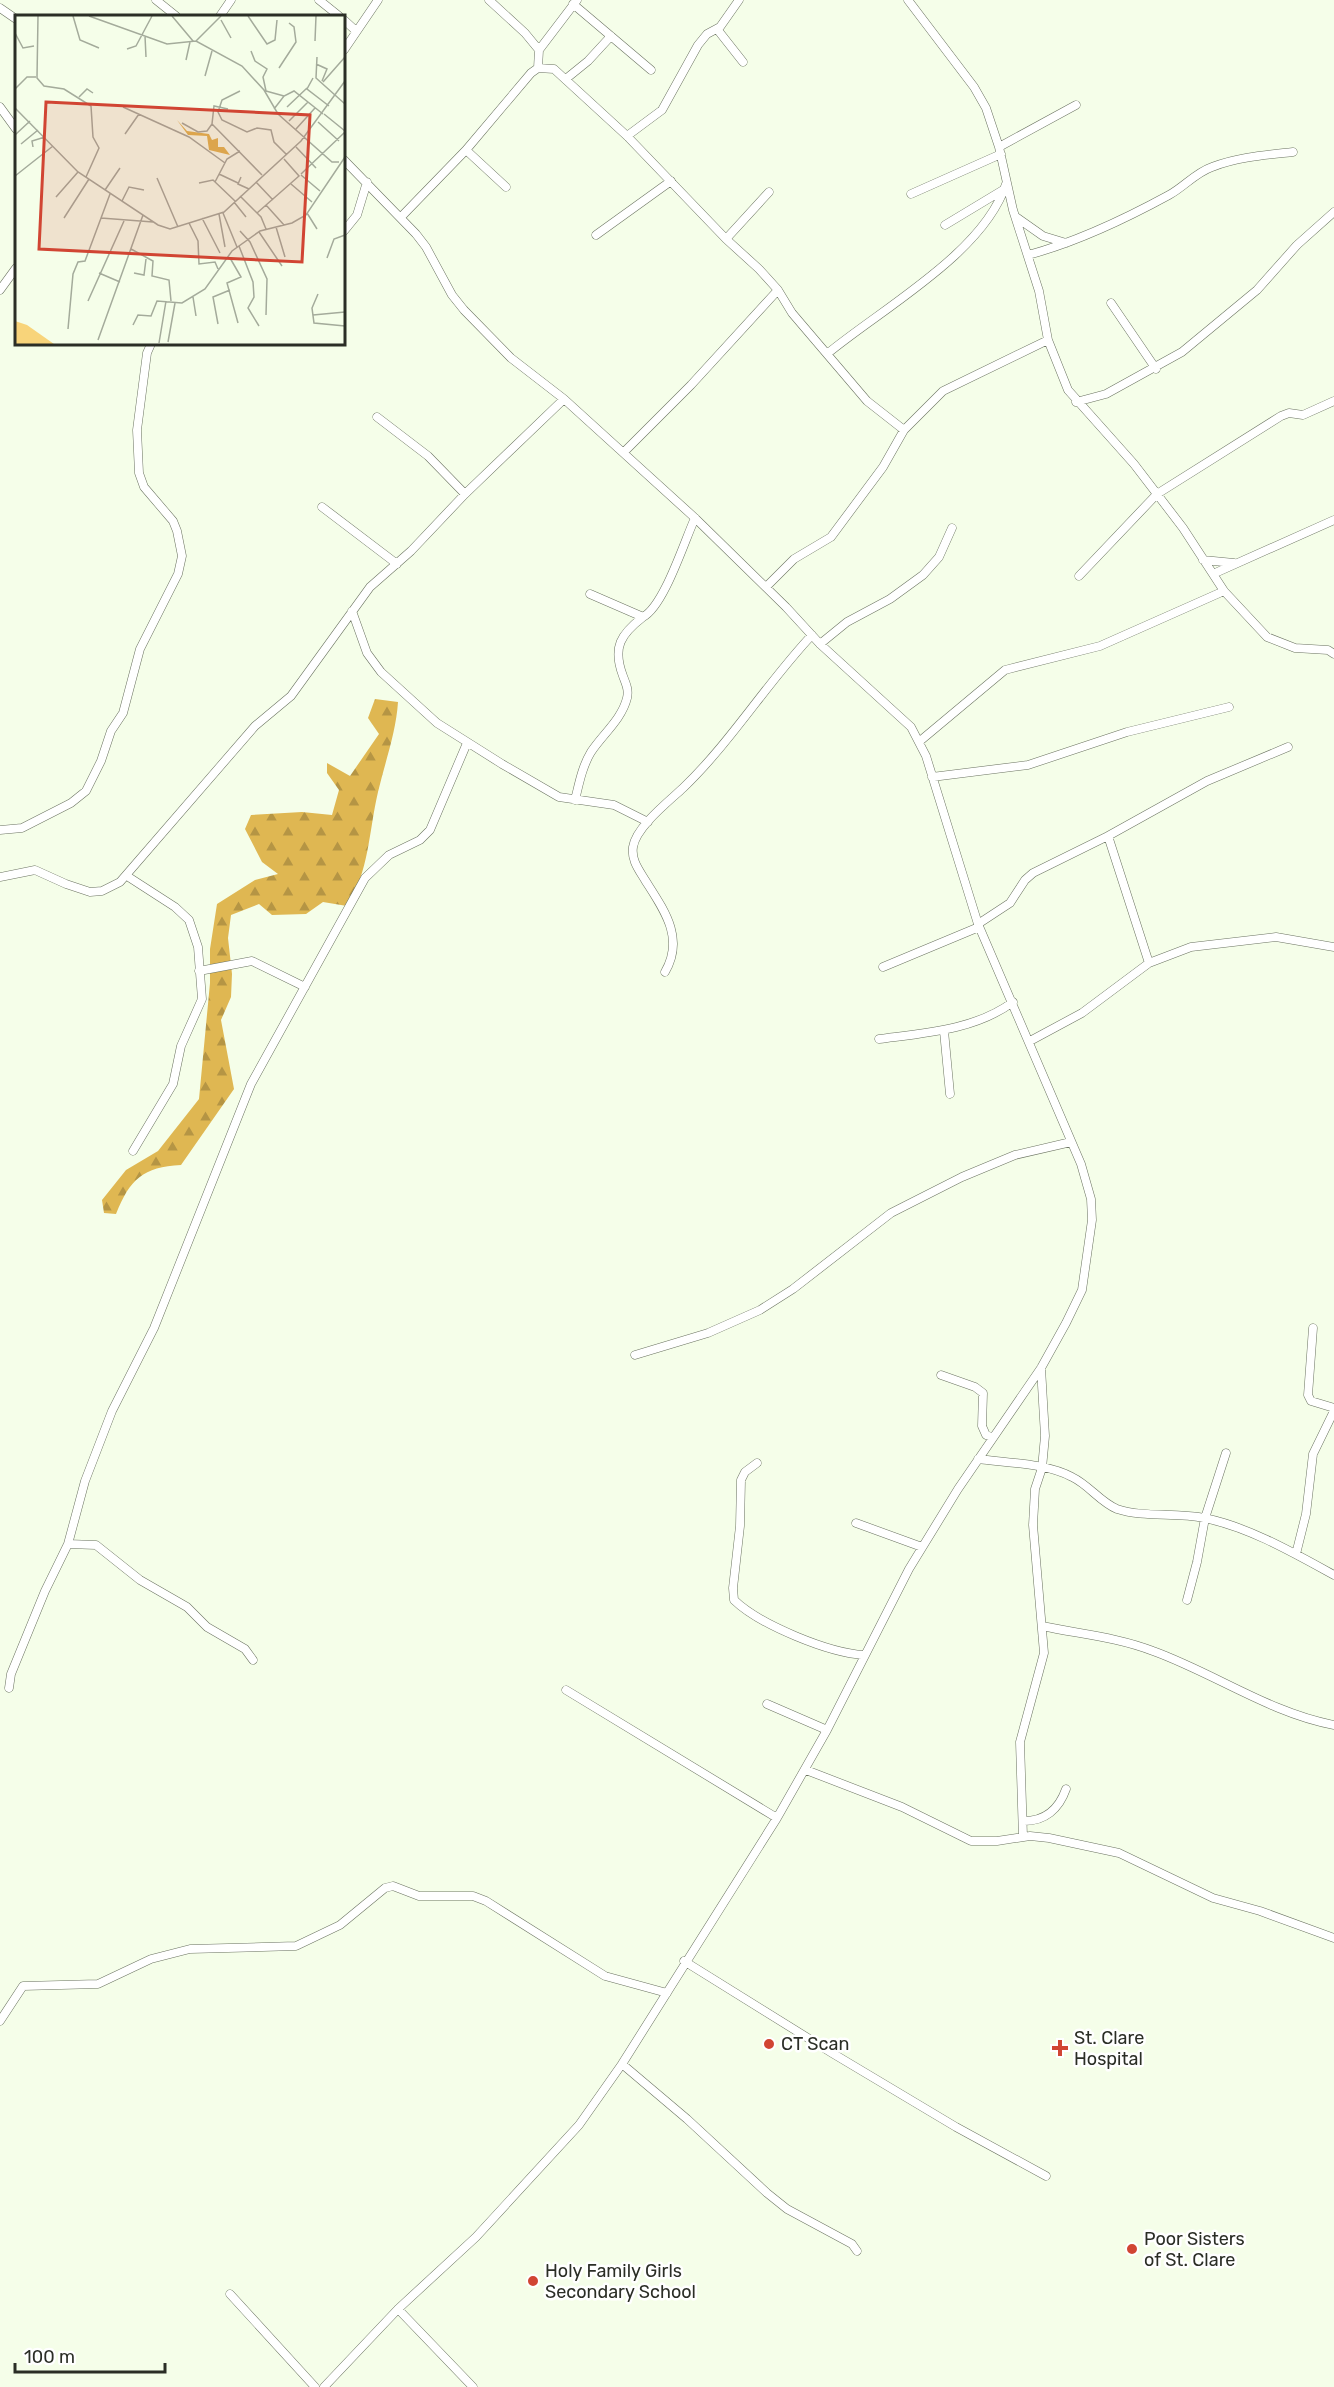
<svg xmlns="http://www.w3.org/2000/svg" width="1334" height="2387" font-family="Rubik,sans-serif">
  <defs>
    <pattern id="forest-firs" width="22" height="20" patternUnits="userSpaceOnUse" patternTransform="scale(1.5)"><rect width="22" height="20" fill="#dfb752"/><path d="M5 1l3.5 6h-7zM16 11l3.5 6h-7z" fill="#b59544"/></pattern>
  </defs>
  <rect width="100%" height="100%" fill="#f5fee9"/>
  <path fill="url(#forest-firs)" d="M 375,699 L 398,702 C 396,733 385,762 378,792 C 369,830 369,873 347,906 L 323,902 L 306,914 L 272,915 L 259,904 L 231,915 L 228,938 L 232,974 L 231,997 L 221,1020 L 234,1089 L 181,1165 C 143,1167 130,1179 116,1214 L 104,1213 L 102,1200 L 126,1170 L 158,1151 L 199,1099 L 210,983 L 210,949 L 217,904 L 255,880 L 278,874 L 262,862 L 245,829 L 251,815 L 302,812 L 332,815 L 339,790 L 327,773 L 327,763 L 350,776 L 379,734 L 368,718 Z"/>
  <g fill="none" stroke-linecap="round" stroke-linejoin="round">
    <defs>
      <path id="minor" d="M 156,0 L 176,16
        M 319,0 L 339,16
        M 489,0 L 525,33 L 539,50
        M 908,0 L 974,87 L 986,108 L 999,147 L 1013,210 L 1039,291 L 1048,340 L 1068,390 L 1134,464 L 1183,528 L 1224,591 L 1267,637 L 1295,648 L 1328,650 L 1334,654
        M 573,4 L 651,70
        M 0,8 L 16,19
        M 220,16 L 231,0
        M 344,20 L 355,30
        M 717,29 L 743,62
        M 344,50 L 378,0
        M 538,68 L 539,50 L 577,0
        M 567,78 L 588,61 L 611,36
        M 0,107 L 16,129
        M 627,136 L 662,110 L 698,45 L 707,34 L 720,27 L 739,0
        M 999,147 L 1076,105
        M 466,150 L 506,187
        M 911,194 L 1001,154
        M 401,217 L 466,150 L 531,73 L 538,68 L 554,69 L 627,136 L 726,239 L 759,269 L 778,290 L 792,313 L 867,401 L 904,430
        M 1016,217 L 1043,236 L 1066,243
        M 945,225 L 1003,190
        M 344,231 L 357,215 L 367,182
        M 596,235 L 671,181
        M 726,239 L 769,192
        M 1028,255 C 1077,242 1125,219 1169,195 C 1184,187 1195,173 1212,167 C 1238,157 1266,155 1293,152
        M 0,290 L 16,268
        M 1111,303 L 1156,369
        M 827,354 C 881,309 984,253 1006,184
        M 1076,402 L 1106,394 L 1182,352 L 1257,290 L 1297,245 L 1334,212
        M 377,417 L 428,456 L 465,494
        M 624,452 L 691,385 L 778,290
        M 322,507 L 397,564
        M 1203,560 L 1234,563
        M 1213,574 L 1334,520
        M 1079,576 L 1157,494 L 1281,416 L 1289,413 L 1303,415 L 1334,401
        M 766,587 L 794,559 L 831,537 L 883,467 L 904,430 L 943,391 L 1048,340
        M 590,594 L 643,617 C 664,606 684,542 695,518
        M 352,611 L 367,653 L 381,672 L 437,723 L 502,764 L 559,797 L 614,805 L 648,822
        M 820,644 L 847,622 L 890,599 L 923,575 L 939,557 L 952,528
        M 920,741 L 1005,670 L 1100,646 L 1224,591
        M 932,777 L 1028,765 L 1127,732 L 1229,707
        M 575,800 C 579,784 582,767 591,752 C 602,735 622,719 627,698 C 629,690 626,684 623,676 C 612,647 621,634 643,617
        M 0,830 L 22,828 L 71,803 L 86,791 L 101,761 L 111,731 L 123,713 L 140,649 L 178,574 L 182,556 L 177,531 L 173,521 L 144,487 L 139,473 L 137,430 L 147,353 L 151,344
        M 1108,836 L 1149,963
        M 127,876 L 175,907 L 189,920 L 198,947 L 202,999 L 181,1046 L 173,1084 L 133,1151
        M 0,877 L 35,870 L 66,884 L 90,892 L 102,891 L 120,882 L 255,726 L 291,696 L 370,587 L 411,551 L 465,494 L 564,399
        M 978,924 L 1010,903 L 1025,880 L 1033,873 L 1108,836 L 1207,781 L 1288,747
        M 883,967 L 979,927
        M 199,971 L 252,961 L 305,987
        M 665,972 C 685,938 664,910 645,880 C 639,870 631,860 633,847 C 636,827 668,802 683,788 C 731,742 766,684 812,635
        M 944,1031 L 950,1094
        M 879,1039 C 925,1033 975,1030 1013,1002
        M 1030,1041 L 1082,1013 L 1149,963 L 1191,947 L 1276,937 L 1334,947
        M 1313,1328 L 1308,1395 L 1311,1401 L 1334,1408
        M 635,1355 L 708,1333 L 760,1310 L 793,1289 L 891,1213 L 962,1177 L 1015,1155 L 1071,1142
        M 941,1375 L 975,1387 L 983,1393 L 982,1426 L 986,1435 L 992,1437
        M 978,1459 C 1007,1463 1046,1463 1072,1477 C 1089,1485 1100,1502 1117,1509 C 1144,1518 1176,1512 1204,1518 C 1249,1527 1294,1553 1334,1575
        M 757,1463 L 745,1472 L 741,1480 L 740,1526 L 733,1588 L 734,1600 C 760,1625 829,1653 864,1655
        M 856,1523 L 922,1547
        M 68,1544 L 96,1545 L 140,1580 L 187,1607 L 207,1627 L 245,1649 L 253,1660
        M 1296,1554 L 1306,1514 L 1313,1454 L 1334,1411
        M 1187,1600 L 1197,1562 L 1205,1518 L 1226,1453
        M 1042,1626 C 1079,1634 1117,1637 1153,1651 C 1214,1673 1270,1713 1334,1725
        M 9,1688 L 11,1674 L 45,1591 L 68,1544 L 85,1481 L 112,1411 L 154,1328 L 251,1084 L 365,878 L 389,855 L 420,840 L 430,830 L 467,743
        M 566,1690 L 777,1818
        M 767,1704 L 827,1730
        M 806,1770 L 902,1807 L 971,1841 L 997,1841 L 1030,1836 L 1049,1838 L 1119,1853 L 1213,1898 L 1260,1911 L 1334,1938
        M 1024,1821 C 1045,1821 1059,1809 1066,1789
        M 1023,1837 L 1020,1742 L 1044,1653 L 1033,1525 L 1035,1489 L 1042,1468 L 1045,1436 L 1041,1368
        M 684,1961 L 832,2053 L 956,2127 L 1046,2176
        M 0,2021 L 23,1986 L 98,1984 L 151,1959 L 190,1949 L 296,1946 L 340,1925 L 385,1888 L 393,1886 L 419,1896 L 473,1896 L 486,1901 L 605,1976 L 667,1993
        M 622,2064 L 687,2119 L 767,2193 L 787,2209 L 852,2244 L 857,2251
        M 230,2294 L 315,2387
        M 398,2309 L 473,2387
        M 324,2387 L 398,2309 L 476,2237 L 579,2125 L 622,2064 L 777,1818 L 827,1730 L 909,1569 L 958,1489 L 1041,1368 L 1066,1323 L 1082,1290 L 1092,1220 L 1091,1199 L 1081,1164 L 978,924 L 926,756 L 911,727 L 820,644 L 786,607 L 695,518 L 564,399 L 511,358 L 464,310 L 452,295 L 426,247 L 416,234 L 344,160"/>
    </defs>
    <use href="#minor" stroke="#6b7361" stroke-width="9"/>
    <use href="#minor" stroke="#fff" stroke-width="8"/>
  </g>
  <g fill="#d14533" stroke="#fff" stroke-width="2">
    <circle cx="769" cy="2044" r="6"/>
    <path d="M1057 2039h6v6h6v6h-6v6h-6v-6h-6v-6h6z"/>
    <circle cx="1132" cy="2249" r="6"/>
    <circle cx="533" cy="2281" r="6"/>
  </g>
  <g text-anchor="middle" dominant-baseline="central" stroke-width="5" stroke-linejoin="round" paint-order="stroke">
    <g font-size="18" fill="#2b2e26" stroke="#fff" text-anchor="start">
      <text x="1074" y="2038">St. Clare<tspan x="1074" dy="21">Hospital</tspan></text>
      <text x="781" y="2044">CT Scan</text>
      <text x="1144" y="2239">Poor Sisters<tspan x="1144" dy="21">of St. Clare</tspan></text>
      <text x="545" y="2271">Holy Family Girls<tspan x="545" dy="21">Secondary School</tspan></text>
    </g>
  </g>
  <g transform="translate(15 15)">
    <rect width="330" height="330" fill="#f5fee9"/>
    <path d="M 162,105 L 172,116 L 194,119 L 197,125 L 203,123 L 203,132 L 209,132 L 215,140 L 194,135 L 192,121 L 173,120 Z" fill="#dfb752"/>
    <path d="M 0,306 L 12,310 L 39,329 L 0,329 Z" fill="#f8d47a"/>
    <path fill="none" stroke="#a4ab9b" stroke-width="1.5" d="M 23,1 L 22,63 L 29,71 L 49,74 L 76,91 L 78,122 L 84,133 L 71,162M 58,1 L 65,25 L 84,33M 74,1 L 152,29 L 181,26 L 227,51 L 249,75 L 263,99 L 317,147 L 324,147M 157,1 L 178,26M 233,1 L 252,29 L 260,25 L 262,5M 206,5 L 216,23M 0,18 L 8,33 L 19,31M 130,21 L 131,42M 181,26 L 206,1M 300,26 L 301,1M 112,34 L 121,31 L 137,1M 236,36 L 240,46 L 252,54 L 248,62 L 251,76M 302,42 L 301,63 L 330,89M 171,45 L 175,27M 301,49 L 312,54 L 307,66M 264,53 L 281,27 L 279,12 L 274,8M 190,61 L 197,36M 298,63 L 292,74 L 314,91M 308,67 L 330,42M 0,74 L 12,62 L 21,62M 225,76 L 207,85 L 203,97 L 207,105 L 232,117 L 242,113 L 256,115 L 259,127 L 272,140M 251,76 L 269,81M 64,82 L 72,74 L 78,78M 108,92 L 174,122 L 210,148M 272,92 L 292,73M 0,93 L 63,157 L 143,210 L 155,214 L 209,197 L 286,126 L 330,66M 213,94 L 199,91 L 197,109 L 247,160M 259,94 L 269,81 L 279,76 L 308,99M 309,99 L 330,116M 274,106 L 293,87M 303,107 L 324,126M 167,108 L 183,117 L 192,116 L 197,109M 281,114 L 300,93M 110,119 L 124,99M 0,120 L 15,106M 6,129 L 23,115M 18,132 L 17,126 L 30,122M 281,132 L 301,153M 204,159 L 223,168M 286,159 L 330,117M 286,160 L 305,176M 0,161 L 38,131M 226,162 L 223,169 L 234,174M 142,163 L 163,212M 200,167 L 212,144 L 225,136M 241,167 L 258,185M 184,168 L 198,165 L 220,186M 276,169 L 297,187M 90,175 L 105,153M 225,181 L 246,202 L 251,214M 41,182 L 63,157M 107,186 L 114,172 L 129,175M 219,187 L 231,202M 251,190 L 269,210M 208,198 L 222,232M 242,198 L 284,161 L 269,144M 292,198 L 302,214M 204,199 L 210,232M 49,203 L 74,164M 86,203 L 138,207M 187,203 L 205,238M 174,208 L 183,226 L 184,249 L 200,247 L 203,254M 261,212 L 270,242M 225,216 L 235,227 L 252,264 L 251,300M 244,217 L 267,251M 224,231 L 238,267 L 239,282 L 233,293 L 244,311M 116,234 L 138,246 L 137,261 L 154,265 L 156,286M 215,243 L 226,262 L 212,268 L 223,308M 312,243 L 319,224 L 330,220M 84,258 L 105,267M 119,258 L 129,260 L 131,244M 303,279 L 297,293 L 299,308 L 330,311M 178,282 L 181,301M 73,286 L 109,206M 298,300 L 330,297M 203,309 L 198,282 L 215,275M 118,310 L 123,300 L 136,301 L 142,286 L 167,288 L 190,274 L 217,236 L 245,216 L 277,208 L 291,200 L 330,142M 53,314 L 58,259 L 63,247 L 70,246 L 95,179M 83,325 L 128,200M 153,327 L 160,288M 144,328 L 151,286"/>
    <path fill="#d14533" fill-opacity="0.15" stroke="#d14533" stroke-width="3" d="M 31,87 L 295,100 L 287,247 L 24,234 Z"/>
    <rect width="330" height="330" fill="none" stroke="#2b2e26" stroke-width="3"/>
  </g>
  <path d="M15 2363v9h150v-9" fill="none" stroke="#2b2e26" stroke-width="3"/>
  <text x="24" y="2363" font-size="18" fill="#2b2e26" stroke="#ffffff" stroke-width="4.5" paint-order="stroke">100 m</text>
</svg>
